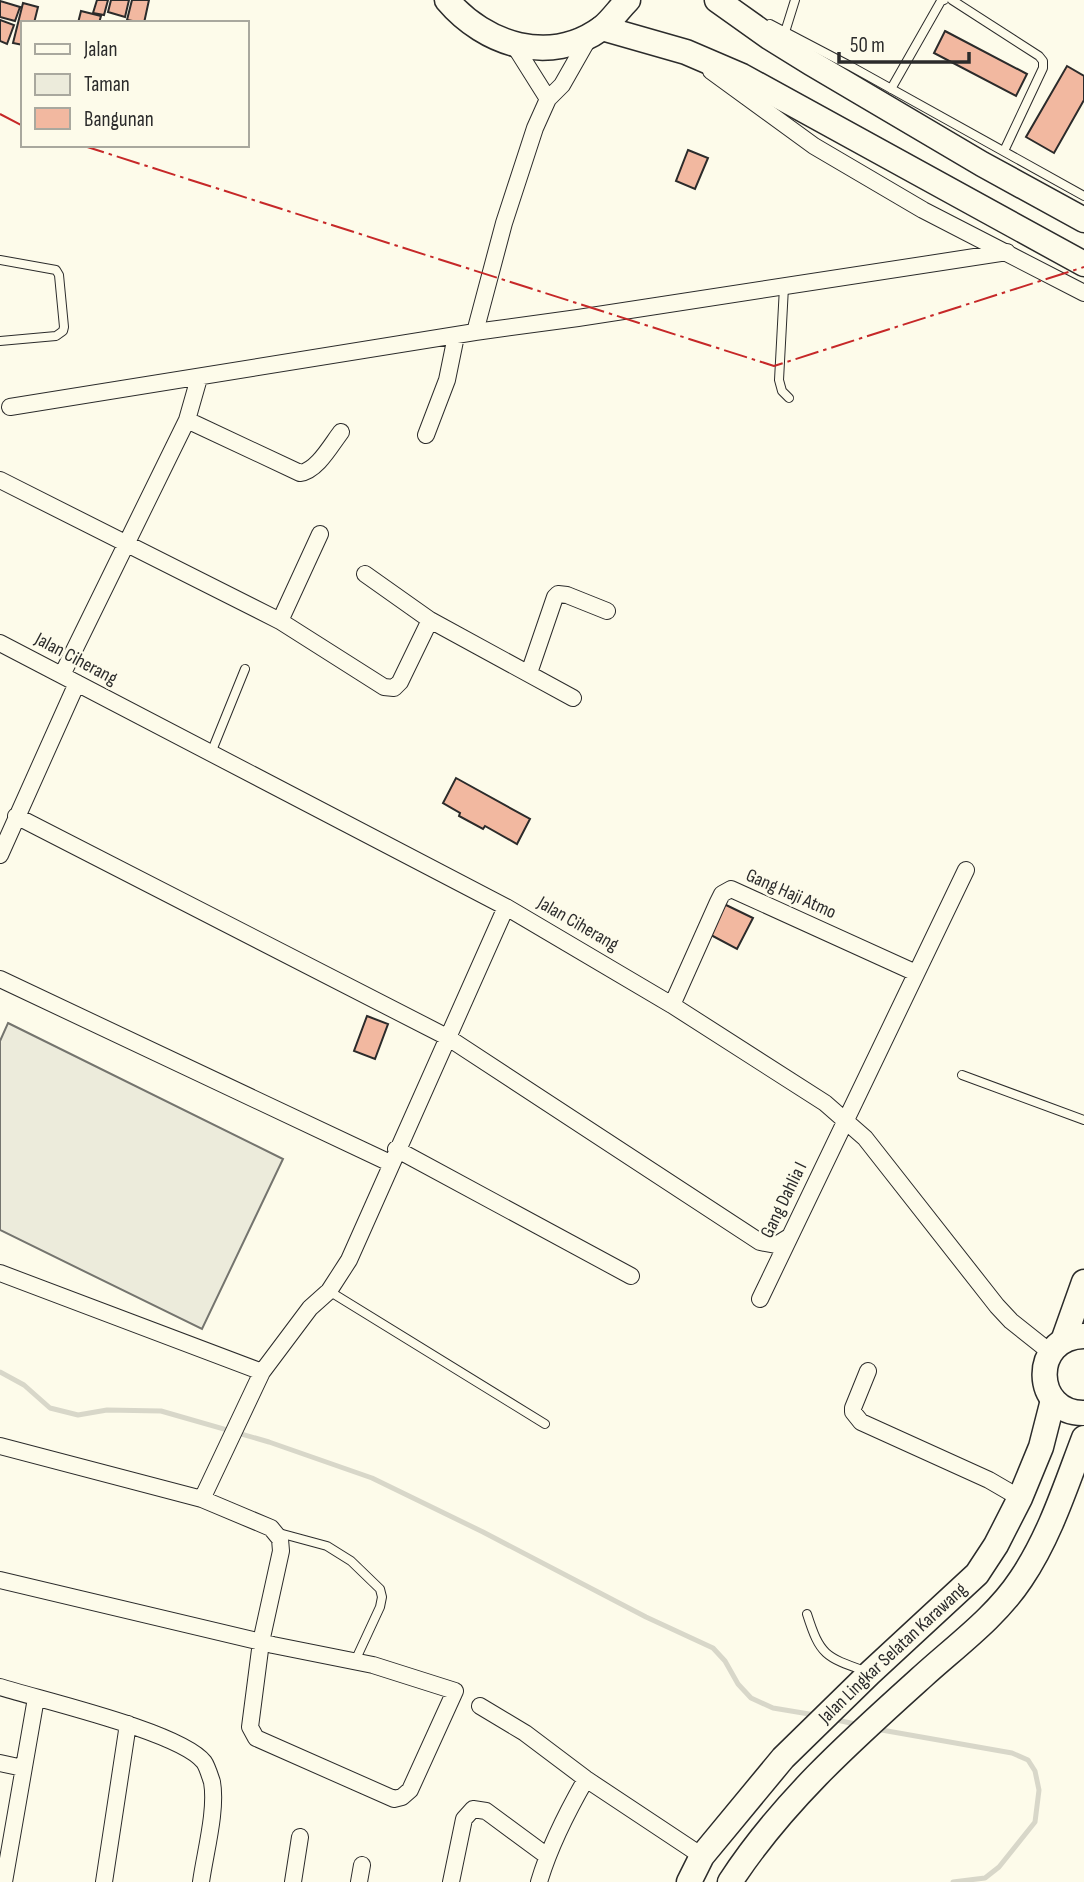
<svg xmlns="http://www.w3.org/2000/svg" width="1084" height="1882" font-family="'Sofia Sans Condensed',sans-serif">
  <rect width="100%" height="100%" fill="#fdfbea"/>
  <path fill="#ecebdb" stroke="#74746e" stroke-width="2" d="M 8,1023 L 283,1159 L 202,1329 L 0,1230 L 0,1041 Z"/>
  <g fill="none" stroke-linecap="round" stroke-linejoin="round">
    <path stroke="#d8d7c9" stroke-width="5" d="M 0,1372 L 24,1385 L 50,1408 L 78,1415 L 107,1410 L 161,1411 L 269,1442 L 372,1478 L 483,1532 L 646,1617 L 713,1648 L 725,1661 L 738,1684 L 751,1698 L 773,1708 L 815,1715
      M 832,1719 L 860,1725
      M 876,1729 L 1012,1753 L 1028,1760 L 1035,1771 L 1039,1790 L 1035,1822 L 999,1867 L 985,1878 L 953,1882"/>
  </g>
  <path fill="#f2b8a0" stroke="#2b2b2b" stroke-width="2" d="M 97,0 L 108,0 L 104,15 L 93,13 Z
    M 111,0 L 129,0 L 125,17 L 108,12 Z
    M 132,0 L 149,0 L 144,23 L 127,20 Z
    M 0,1 L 20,7 L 15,21 L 0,17 Z
    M 23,3 L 38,7 L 34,23 L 23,23 L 23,45 L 13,43 Z
    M 81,11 L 101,16 L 99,23 L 78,23 Z
    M 0,20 L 14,25 L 7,44 L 0,41 Z
    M 945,31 L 1027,74 L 1016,96 L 934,53 Z
    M 1067,66 L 1084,76 L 1084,100 L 1054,153 L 1026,137 Z
    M 688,150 L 708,158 L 695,189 L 676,181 Z
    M 456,778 L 530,819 L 517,844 L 485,826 L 483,829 L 459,816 L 460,813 L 443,803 Z
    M 724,904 L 753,918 L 737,949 L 709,934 Z
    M 367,1016 L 388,1024 L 375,1059 L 354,1051 Z"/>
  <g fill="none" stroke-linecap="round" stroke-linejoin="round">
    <defs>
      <path id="service" d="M 952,0 L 1039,56 L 1043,61 L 1043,68 L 1004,151
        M 770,24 L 852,67 L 1084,196
        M 785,32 L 795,0
        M 891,89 L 941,1 L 944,0
        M 0,260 L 56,270 L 59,275 L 64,327 L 63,331 L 56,336 L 0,341
        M 784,287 L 779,380 L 782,391 L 789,398
        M 211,753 L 245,669
        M 962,1075 L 1084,1120
        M 329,1291 L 545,1424
        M 279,1533 L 327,1546 L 351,1561 L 380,1589 L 382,1597 L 380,1607 L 355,1661
        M 807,1614 C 820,1655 825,1657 865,1671"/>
      <path id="minor" d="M 514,45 L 548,99
        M 711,71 L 814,146 L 923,210 L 1084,293
        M 475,332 L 504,223 L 535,128 L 548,99 L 562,85 L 591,34
        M 10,407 L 475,332 L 578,318 L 1007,252
        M 187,420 L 300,473 C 317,471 331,445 341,432
        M 426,435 L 447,380 L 456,336
        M 0,480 L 280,621 L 384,687 L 394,688 L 400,682 L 430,620
        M 365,574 L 430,620 L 573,698
        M 280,621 L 320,534
        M 0,643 L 506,907 L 672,1005 L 825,1103 L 865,1138 L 997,1306 L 1011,1321 L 1050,1352
        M 529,673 L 555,597 L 558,594 L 567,595 L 607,611
        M 62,675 L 187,420 L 199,378
        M 16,816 L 447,1037 L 760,1242 L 776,1245 L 789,1237
        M 0,855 L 77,683
        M 0,979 L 390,1163
        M 672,1005 L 718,902 L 722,894 L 731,889 L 916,973
        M 396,1149 L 631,1276
        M 0,1273 L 262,1372
        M 760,1299 L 966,870
        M 868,1371 L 853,1408 L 853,1412 L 861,1422 L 989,1480 L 1020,1498
        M 0,1446 L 202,1499 L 271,1528 L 280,1539 L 281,1551 L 261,1642 L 250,1727 L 256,1738 L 394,1799 L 402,1797 L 410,1790 L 455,1691 L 373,1665 L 273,1645 L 261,1642 L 0,1580
        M 202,1499 L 262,1372 L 310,1308 L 329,1291 L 349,1260 L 506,907
        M 0,1687 C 41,1700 181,1732 204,1762 C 207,1766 210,1776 212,1782 C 217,1810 205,1853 201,1882
        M 480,1706 L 525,1733 L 586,1779 L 702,1856
        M 0,1763 L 23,1768
        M 4,1882 L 36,1698
        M 104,1882 L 128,1724
        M 293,1882 L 300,1837
        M 359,1882 L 362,1865
        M 451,1882 L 464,1819 L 473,1809 L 486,1811 L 547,1856
        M 539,1882 C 550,1845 567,1812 586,1779"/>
      <g id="primary">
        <path d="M 447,0 C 485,45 550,66 602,28 C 611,21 619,9 628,0"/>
        <path d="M 717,0 L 769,37 L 811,63 L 982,164 L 1084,220"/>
        <path d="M 602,28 L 686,52 L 742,76 L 1084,264"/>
        <path d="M 1084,1336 C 1030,1337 1033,1414 1084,1413"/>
        <path d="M 1063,1341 L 1084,1282"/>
        <path id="s1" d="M 689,1882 L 702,1856 L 783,1758 L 870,1673 L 977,1574 L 996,1545 L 1020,1498 L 1041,1447 L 1053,1400"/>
        <path d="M 730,1882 C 782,1802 853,1739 923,1676 C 956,1646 996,1617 1021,1579 C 1050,1536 1066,1485 1084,1438"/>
      </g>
    </defs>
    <use href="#service" stroke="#2b2b2b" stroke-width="10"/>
    <use href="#minor" stroke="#2b2b2b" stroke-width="18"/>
    <use href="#primary" stroke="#2b2b2b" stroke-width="27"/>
    <use href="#service" stroke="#fdfbea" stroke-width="8"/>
    <use href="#minor" stroke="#fdfbea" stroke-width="16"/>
    <use href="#primary" stroke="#fdfbea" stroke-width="24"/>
    <path stroke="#c62828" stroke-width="2" stroke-dasharray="24 5 3.5 5" stroke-linecap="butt" d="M 0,114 L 23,126
      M 81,145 L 774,366 L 1084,267"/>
  </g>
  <g text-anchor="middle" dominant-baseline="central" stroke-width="5" stroke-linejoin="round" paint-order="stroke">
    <g font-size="19" fill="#2b2b2b" stroke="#fdfbea">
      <text transform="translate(76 659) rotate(28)">Jalan Ciherang</text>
      <text transform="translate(791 894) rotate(24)">Gang Haji Atmo</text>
      <text transform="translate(578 924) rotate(30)">Jalan Ciherang</text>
      <text transform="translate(784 1200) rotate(-64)">Gang Dahlia I</text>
      <text stroke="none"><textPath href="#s1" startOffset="308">Jalan Lingkar Selatan Karawang</textPath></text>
    </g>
  </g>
  <rect x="21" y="21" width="228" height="126" fill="#fdfbea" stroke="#a9a89e" stroke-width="2"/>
  <rect x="35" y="44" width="35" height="10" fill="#fdfbea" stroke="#a9a89e" stroke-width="2"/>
  <text x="84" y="56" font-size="21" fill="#2b2b2b">Jalan</text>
  <rect x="35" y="74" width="35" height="21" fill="#ecebdb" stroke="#a9a89e" stroke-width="2"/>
  <text x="84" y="91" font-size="21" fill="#2b2b2b">Taman</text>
  <rect x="35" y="108" width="35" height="21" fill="#f2b8a0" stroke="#a9a89e" stroke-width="2"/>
  <text x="84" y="126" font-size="21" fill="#2b2b2b">Bangunan</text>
  <path d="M839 52v10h130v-10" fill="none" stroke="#2b2b2b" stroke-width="3.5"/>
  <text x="850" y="52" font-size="21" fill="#2b2b2b" stroke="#fdfbea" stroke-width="5" paint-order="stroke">50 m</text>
</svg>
